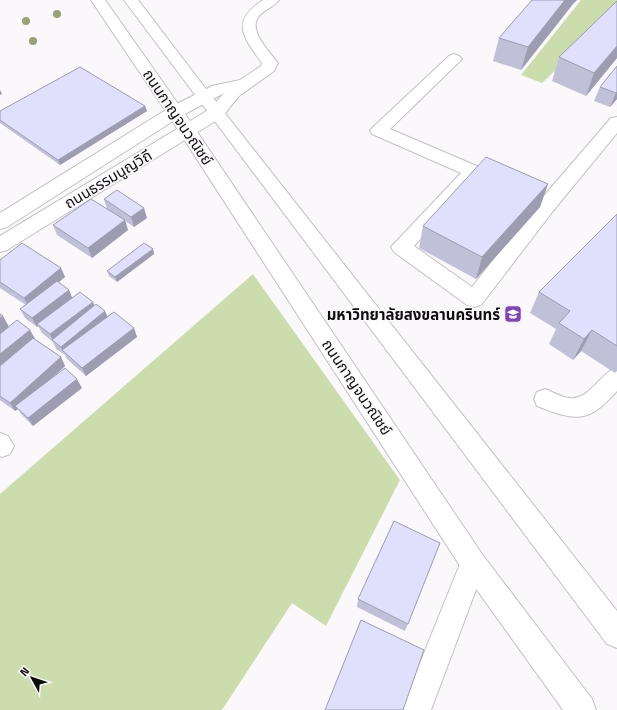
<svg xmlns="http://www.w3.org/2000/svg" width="617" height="710" font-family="'Titillium Web','Noto Sans Thai',sans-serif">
  <rect width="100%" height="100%" fill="#fbf8fb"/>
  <path fill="#cbddad" d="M 581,0 L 617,0 L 617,9 L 611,18 L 542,83 L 521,75 Z
    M 253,274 L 400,480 L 326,626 L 292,603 L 222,710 L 0,710 L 0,494 Z"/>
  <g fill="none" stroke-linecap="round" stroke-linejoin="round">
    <defs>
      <path id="minor" d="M 263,0 L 279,0 C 274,7 265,9 259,16 C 247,30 270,52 278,63 L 274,71 L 239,96 L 222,117 L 7,250 L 0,252 L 0,236 L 210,109 L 224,93 L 181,116 L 7,227 L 0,229 L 0,213 L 169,108 L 212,86 L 240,80 L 261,66 L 262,63 C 243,37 230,21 263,0 Z
        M 454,54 L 459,56 L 462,59 L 459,62 L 390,129 L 479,167 L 543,197 L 611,118 L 617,117 L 617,133 L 553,211 L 481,305 L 474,307 L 467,305 L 394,252 L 391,247 L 461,173 L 372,134 L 370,130 L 449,56 ZM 475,179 L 534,208 L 472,287 L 414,246 Z
        M 617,367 L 617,391 C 588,424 575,421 537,406 L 534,399 L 537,392 L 545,389 C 553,392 561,397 569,398 C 589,401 600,373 617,367 Z
        M 0,433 L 8,436 L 14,446 L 10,454 L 2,457 L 0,456 Z
        M 473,550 L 482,554 L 486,563 L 431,710 L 401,710 L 464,554 Z"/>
      <path id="major" d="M 91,0 L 105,0 L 181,108 L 482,554 L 592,699 L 596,710 L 563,710 L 464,572 L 167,113 Z
        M 124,0 L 138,0 L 209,93 L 617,611 L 617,648 L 607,644 Z"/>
    </defs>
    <use href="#minor" stroke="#c3c0c4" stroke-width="2"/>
    <use href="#major" stroke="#c3c0c4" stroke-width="2"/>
    <use href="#minor" fill="#fff" fill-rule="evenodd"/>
    <use href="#major" fill="#fff" fill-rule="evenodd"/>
  </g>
  <g fill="#97a278">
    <circle cx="57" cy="14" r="4"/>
    <circle cx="26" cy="21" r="4"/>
    <circle cx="33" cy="41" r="4"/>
  </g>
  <path fill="#c1c0d9" d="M 532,0 L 577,0 L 573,4 L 521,70 L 493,61 L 499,38 Z
    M 559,57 L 617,58 L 586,96 L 552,81 Z
    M 617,66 L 617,99 L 610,107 L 594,101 L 600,87 Z
    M 145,106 L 147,111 L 60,165 L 0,123 L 0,111 Z
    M 548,184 L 540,207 L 476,279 L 419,248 L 423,226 Z
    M 104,199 L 147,218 L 134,227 L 125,221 L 128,230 L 92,258 L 57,235 L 53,225 L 120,217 L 107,209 Z
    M 617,214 L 617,371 L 615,373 L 581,351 L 573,360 L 549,344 L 556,329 L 530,313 L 539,292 Z
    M 153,249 L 154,254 L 117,282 L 109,276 L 107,271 Z
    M 0,260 L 61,268 L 65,277 L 58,282 L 69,290 L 72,298 L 93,302 L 94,306 L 108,317 L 134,328 L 137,337 L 86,376 L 67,359 L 65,355 L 56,349 L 53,342 L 42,333 L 38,326 L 37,327 L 25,318 L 20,309 L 26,305 L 0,288 Z
    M 0,314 L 3,316 L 9,327 L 30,330 L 35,339 L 34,339 L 61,357 L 65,366 L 51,379 L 82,388 L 33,426 L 21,414 L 18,409 L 15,411 L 0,400 Z
    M 358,599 L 408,624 L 405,631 L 357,607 Z"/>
  <path fill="#9d9cb0" d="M 565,0 L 577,0 L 573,4 L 521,70 L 528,47 Z
    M 617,46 L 617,58 L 586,96 L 594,73 Z
    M 0,90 L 2,94 L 0,95 Z
    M 617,92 L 617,99 L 610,107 L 616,93 Z
    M 145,106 L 147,111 L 60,165 L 58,160 Z
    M 548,184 L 540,207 L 476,279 L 482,257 Z
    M 144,208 L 147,218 L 134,227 L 131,217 Z
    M 125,220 L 128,230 L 92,258 L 88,248 Z
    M 153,249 L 154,254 L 117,282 L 115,277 Z
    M 61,268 L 65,277 L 29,307 L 24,298 Z
    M 69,290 L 73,300 L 37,324 L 38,326 L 37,327 L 32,318 Z
    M 93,302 L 96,311 L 53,341 L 50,334 Z
    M 105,311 L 109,320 L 63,351 L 61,347 Z
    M 3,316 L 10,329 L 0,337 L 0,318 Z
    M 134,328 L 137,337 L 86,376 L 82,368 Z
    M 30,330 L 35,339 L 0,368 L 0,354 Z
    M 592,330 L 581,351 L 573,360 L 584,339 Z
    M 61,357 L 65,366 L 18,409 L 15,406 L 18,409 L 15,411 L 10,403 Z
    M 77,379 L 82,388 L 33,426 L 28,418 Z"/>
  <path fill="#e0dffc" stroke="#9d9cb0" d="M 532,0 L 565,0 L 528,47 L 499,38 Z
    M 617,1 L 617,46 L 594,73 L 559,57 Z
    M 617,66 L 617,92 L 616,93 L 600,87 Z
    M 80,67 L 145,106 L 58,160 L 0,120 L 0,111 Z
    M 486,157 L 548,184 L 482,257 L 423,226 Z
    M 117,190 L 144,208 L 131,217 L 104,199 Z
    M 91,199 L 125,220 L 88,248 L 53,225 Z
    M 617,214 L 617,346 L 592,330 L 584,339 L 559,323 L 570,311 L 539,292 Z
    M 22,243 L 61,268 L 24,298 L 0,282 L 0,260 Z
    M 144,243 L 153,249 L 115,277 L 107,271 Z
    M 57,281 L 69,290 L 32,318 L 20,309 Z
    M 80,292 L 93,302 L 50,334 L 37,324 Z
    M 96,304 L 105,311 L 61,347 L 52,340 Z
    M 114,312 L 134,328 L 82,368 L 62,350 Z
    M 0,314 L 3,316 L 0,318 Z
    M 17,320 L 30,330 L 0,354 L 0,334 Z
    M 33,338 L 61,357 L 10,403 L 0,396 L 0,366 Z
    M 65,368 L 77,379 L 28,418 L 15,406 Z
    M 394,521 L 440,543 L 408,624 L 358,599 Z
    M 361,620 L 424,650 L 403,710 L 325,710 Z"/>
  <defs>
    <symbol id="university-square" viewBox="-11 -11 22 22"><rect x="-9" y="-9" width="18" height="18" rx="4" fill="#8142b7" stroke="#fbf8fb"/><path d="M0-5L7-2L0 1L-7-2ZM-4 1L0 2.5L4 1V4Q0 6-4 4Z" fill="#fff"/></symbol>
  </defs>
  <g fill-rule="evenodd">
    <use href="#university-square" x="503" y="304" width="20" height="20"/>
  </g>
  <g text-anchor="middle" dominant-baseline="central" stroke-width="3.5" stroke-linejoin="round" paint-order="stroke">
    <g font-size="15" fill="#0e0d0e" stroke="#fbf8fb">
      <text transform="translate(178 117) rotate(56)">ถนนกาญจนวณิชย์</text>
      <text transform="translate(108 179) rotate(-31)">ถนนธรรมนูญวิถี</text>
      <text transform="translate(357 387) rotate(56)">ถนนกาญจนวณิชย์</text>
    </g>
    <g font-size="15" font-weight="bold" fill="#0e0d0e" stroke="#fbf8fb" text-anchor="end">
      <text x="500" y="314">มหาวิทยาลัยสงขลานครินทร์</text>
    </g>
  </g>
  <g transform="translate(32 678) rotate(310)" stroke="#fbf8fb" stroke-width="3" paint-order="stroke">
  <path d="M0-3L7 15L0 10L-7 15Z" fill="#0e0d0e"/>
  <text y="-6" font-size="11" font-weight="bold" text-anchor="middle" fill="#0e0d0e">N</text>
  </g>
</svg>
